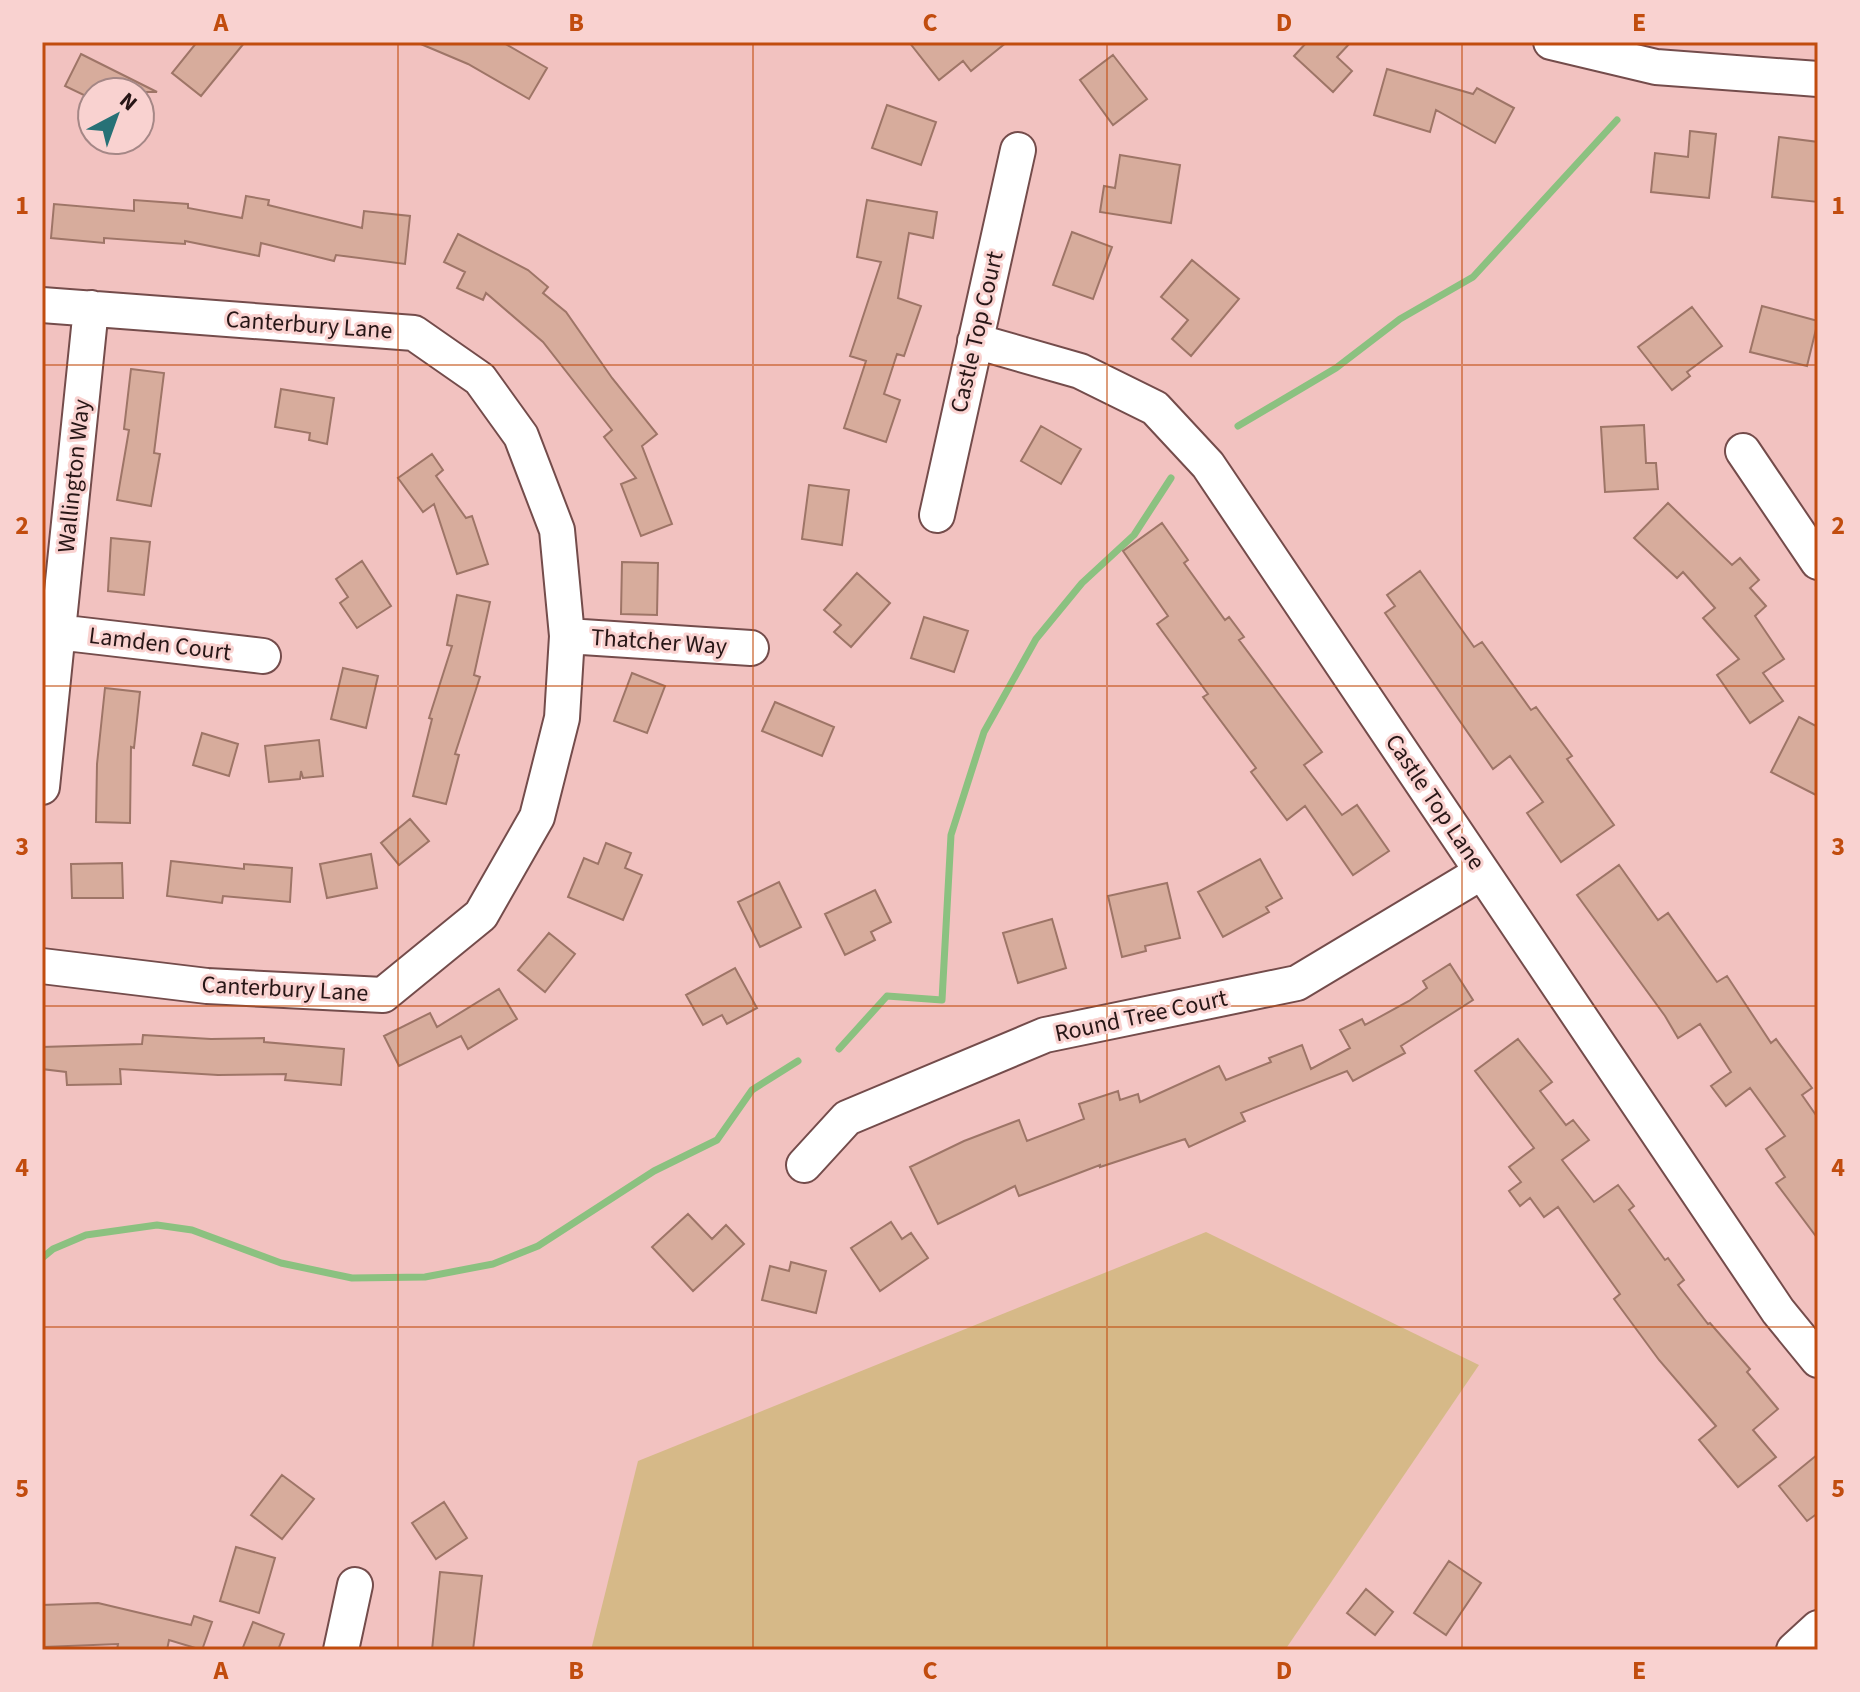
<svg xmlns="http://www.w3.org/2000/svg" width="1860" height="1692" font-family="'Source Sans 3',sans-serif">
  <rect width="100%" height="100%" fill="#f2c2c0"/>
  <path fill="#d6b988" d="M 1206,1232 L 1479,1365 L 1285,1650 L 591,1650 L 638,1461 Z"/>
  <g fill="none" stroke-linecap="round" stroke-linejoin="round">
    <path stroke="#8bc180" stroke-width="7" d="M 1238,426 L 1336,368 L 1400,319 L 1473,277 L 1617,120
      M 839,1049 L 887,996 L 942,1000 L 951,835 L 984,732 L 1036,639 L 1082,583 L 1134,535 L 1171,478
      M 42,1258 L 53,1249 L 86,1235 L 157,1225 L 192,1230 L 281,1263 L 352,1278 L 425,1277 L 493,1264 L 538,1246 L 654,1171 L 717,1140 L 752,1090 L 798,1061"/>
  </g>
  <path fill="#d7ac9c" stroke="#9e7567" stroke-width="2" d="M 197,42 L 245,42 L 201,96 L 172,73 Z
    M 416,42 L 502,42 L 547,68 L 529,99 L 468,64 Z
    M 909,42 L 1007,42 L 971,71 L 963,61 L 939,80 Z
    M 1307,42 L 1351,42 L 1337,57 L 1352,71 L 1333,92 L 1294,56 Z
    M 81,54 L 157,92 L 92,92 L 92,99 L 65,86 Z
    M 1113,55 L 1147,99 L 1113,125 L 1080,80 Z
    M 1387,69 L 1473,94 L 1477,88 L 1514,108 L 1495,143 L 1436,110 L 1430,132 L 1374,115 Z
    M 887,105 L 936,122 L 921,165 L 872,148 Z
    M 1690,131 L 1716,134 L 1709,198 L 1651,192 L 1655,153 L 1688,157 Z
    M 1779,137 L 1818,142 L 1818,202 L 1772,197 Z
    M 1120,155 L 1180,165 L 1171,223 L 1100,212 L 1104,186 L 1115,188 Z
    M 246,196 L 269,200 L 268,205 L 362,228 L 364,211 L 410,216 L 405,264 L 336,255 L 334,261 L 261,243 L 259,256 L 185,241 L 185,244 L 104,238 L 104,243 L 51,238 L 54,204 L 134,211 L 134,200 L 188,204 L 188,208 L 242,218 Z
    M 867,200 L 937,212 L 933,238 L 909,233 L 898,298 L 921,306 L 904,356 L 897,354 L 884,394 L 900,400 L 886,442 L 844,428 L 866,361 L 850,356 L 881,262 L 857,257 Z
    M 1072,232 L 1112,247 L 1093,299 L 1053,285 Z
    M 458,234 L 528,270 L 548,287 L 543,293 L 566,312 L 612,378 L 657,434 L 642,446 L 672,524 L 641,536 L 621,484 L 636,478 L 604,437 L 612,430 L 543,342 L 486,293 L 483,300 L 457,288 L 465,272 L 444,262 Z
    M 1192,260 L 1239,299 L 1191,356 L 1172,339 L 1188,320 L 1161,297 Z
    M 1762,306 L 1818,321 L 1807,366 L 1750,352 Z
    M 1692,307 L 1722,346 L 1687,372 L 1690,376 L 1672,390 L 1638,347 Z
    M 131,369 L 164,373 L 154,453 L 160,454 L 151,506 L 117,500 L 129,430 L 124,429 Z
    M 281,389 L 334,398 L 327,444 L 309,440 L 310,433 L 275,427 Z
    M 1644,425 L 1646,463 L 1656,463 L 1658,489 L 1605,492 L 1601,427 Z
    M 1041,426 L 1081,449 L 1061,484 L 1021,461 Z
    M 432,454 L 443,470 L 436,476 L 466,518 L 472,516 L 488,564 L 457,574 L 434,504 L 423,512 L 398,478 Z
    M 809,485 L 849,490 L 842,545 L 802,539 Z
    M 1668,503 L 1732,565 L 1740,558 L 1759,580 L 1750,588 L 1766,606 L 1755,616 L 1784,659 L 1763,673 L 1783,701 L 1750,723 L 1717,675 L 1739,659 L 1703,618 L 1715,608 L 1683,572 L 1677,578 L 1634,538 Z
    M 1162,523 L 1188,560 L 1184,563 L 1225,620 L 1229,617 L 1244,637 L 1239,640 L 1322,752 L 1304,765 L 1342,815 L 1357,805 L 1389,851 L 1353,875 L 1305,806 L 1287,820 L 1251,772 L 1256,768 L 1203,697 L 1208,694 L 1157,624 L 1168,616 L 1123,551 Z
    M 111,538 L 150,542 L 144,595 L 108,591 Z
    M 362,561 L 391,606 L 357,628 L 340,603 L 348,597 L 336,579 Z
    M 622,562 L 658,563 L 657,615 L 621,614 Z
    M 1420,571 L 1474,647 L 1482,642 L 1531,710 L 1536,707 L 1572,756 L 1567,759 L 1614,825 L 1561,862 L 1527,813 L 1543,802 L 1510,756 L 1493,769 L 1385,613 L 1395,606 L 1387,595 Z
    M 857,573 L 890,603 L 851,647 L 834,632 L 841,625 L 824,610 Z
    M 457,595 L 490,602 L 474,675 L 480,677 L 455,754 L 459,755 L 446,804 L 413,796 L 432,719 L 429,718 L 452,646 L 447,645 Z
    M 924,617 L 968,631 L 954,672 L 911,658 Z
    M 343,668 L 378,676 L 366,728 L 331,719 Z
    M 632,673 L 665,686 L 647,733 L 614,721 Z
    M 105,688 L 140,692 L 134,748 L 131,747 L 130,823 L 96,822 L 97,764 Z
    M 775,702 L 834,727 L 822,756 L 762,731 Z
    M 1799,717 L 1818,727 L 1818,796 L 1771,772 Z
    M 202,733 L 238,744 L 229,776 L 193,765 Z
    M 319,740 L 323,776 L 303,778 L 301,771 L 300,779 L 269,782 L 265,746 Z
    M 410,819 L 429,841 L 399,865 L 381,843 Z
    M 606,843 L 631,853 L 625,868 L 642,875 L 623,920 L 568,897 L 584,858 L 598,864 Z
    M 371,854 L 377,888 L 327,898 L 320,864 Z
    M 1260,859 L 1282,898 L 1266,907 L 1269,912 L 1223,937 L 1198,892 Z
    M 171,861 L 244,869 L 244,864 L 292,868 L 290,902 L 223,896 L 222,903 L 167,896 Z
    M 122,863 L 123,898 L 72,898 L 71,864 Z
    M 1619,865 L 1658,920 L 1668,913 L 1717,982 L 1727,976 L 1771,1043 L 1776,1039 L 1812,1088 L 1802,1095 L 1818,1118 L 1818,1239 L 1776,1183 L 1785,1177 L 1766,1149 L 1785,1136 L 1750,1088 L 1726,1106 L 1711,1086 L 1731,1072 L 1700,1024 L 1678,1038 L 1665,1016 L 1577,895 Z
    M 779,882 L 801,927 L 760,947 L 738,902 Z
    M 1167,883 L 1180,938 L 1145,946 L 1146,951 L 1122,957 L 1108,896 Z
    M 875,890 L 891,922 L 871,932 L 875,940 L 845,955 L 825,914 Z
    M 1052,919 L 1066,968 L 1018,983 L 1003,933 Z
    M 549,933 L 575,954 L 545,992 L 518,970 Z
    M 1450,964 L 1473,1000 L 1401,1046 L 1405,1053 L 1353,1081 L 1347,1071 L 1241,1113 L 1245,1121 L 1189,1147 L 1185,1139 L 1100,1167 L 1100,1165 L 1019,1196 L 1015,1186 L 938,1224 L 910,1167 L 964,1141 L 1019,1120 L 1027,1141 L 1084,1119 L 1079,1104 L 1118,1091 L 1120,1100 L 1138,1094 L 1140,1102 L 1219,1066 L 1226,1080 L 1271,1062 L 1269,1058 L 1302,1045 L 1311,1069 L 1350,1048 L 1340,1030 L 1362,1019 L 1365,1025 L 1409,1001 L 1427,988 L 1423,981 Z
    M 735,968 L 757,1008 L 727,1024 L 722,1015 L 703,1025 L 686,995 Z
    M 499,989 L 517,1019 L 468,1049 L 461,1036 L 399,1066 L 384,1036 L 430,1013 L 437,1027 Z
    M 143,1035 L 211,1039 L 264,1038 L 264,1042 L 344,1049 L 341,1085 L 285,1080 L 286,1074 L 218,1075 L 120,1069 L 121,1084 L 67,1085 L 66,1072 L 42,1069 L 42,1047 L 142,1044 Z
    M 1518,1039 L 1552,1082 L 1540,1091 L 1566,1125 L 1573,1120 L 1589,1140 L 1562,1160 L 1594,1202 L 1618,1185 L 1634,1206 L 1629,1210 L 1665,1260 L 1668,1258 L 1684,1280 L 1678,1285 L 1708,1324 L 1710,1323 L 1750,1369 L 1747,1372 L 1778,1409 L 1753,1430 L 1776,1457 L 1738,1487 L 1699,1440 L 1716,1426 L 1659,1360 L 1614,1299 L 1620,1294 L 1558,1207 L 1544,1217 L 1530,1198 L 1520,1206 L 1509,1191 L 1521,1182 L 1509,1167 L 1534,1148 L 1475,1071 Z
    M 688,1214 L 712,1239 L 726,1225 L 744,1244 L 693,1291 L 652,1247 Z
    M 891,1222 L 902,1239 L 911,1233 L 928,1258 L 880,1291 L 851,1248 Z
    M 791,1262 L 826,1271 L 816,1313 L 762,1300 L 770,1266 L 789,1271 Z
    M 1818,1454 L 1818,1513 L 1807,1521 L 1779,1486 Z
    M 282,1475 L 314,1499 L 282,1539 L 251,1515 Z
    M 444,1502 L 467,1538 L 436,1559 L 412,1523 Z
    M 236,1547 L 275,1558 L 259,1613 L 220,1601 Z
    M 1449,1561 L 1481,1583 L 1446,1635 L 1414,1613 Z
    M 440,1572 L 482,1576 L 473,1650 L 432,1650 Z
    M 1366,1589 L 1393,1612 L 1375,1635 L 1347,1613 Z
    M 98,1603 L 191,1625 L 194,1616 L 212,1622 L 202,1650 L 169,1640 L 167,1650 L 117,1650 L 118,1644 L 43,1647 L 42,1605 Z
    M 253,1622 L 284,1634 L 278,1650 L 242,1650 Z"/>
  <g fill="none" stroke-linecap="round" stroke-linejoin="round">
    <defs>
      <path id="minor" d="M 1551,42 L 1656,67 L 1818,79
        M 42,305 L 414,333 L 480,379 L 521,436 L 557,530 L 567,636 L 562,718 L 537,817 L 481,915 L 383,995 L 207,986 L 42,966
        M 975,341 L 1080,371 L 1155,408 L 1208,465 L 1778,1311 L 1818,1360
        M 1743,451 L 1818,562
        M 937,515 L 1018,150
        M 57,632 L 263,656
        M 567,636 L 751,648
        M 42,787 L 91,308
        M 804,1165 L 847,1118 L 1045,1035 L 1297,983 L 1482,872
        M 341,1650 L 355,1585
        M 1794,1650 L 1818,1628"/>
    </defs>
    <use href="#minor" stroke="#744c4b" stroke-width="38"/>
    <use href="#minor" stroke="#fff" stroke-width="34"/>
  </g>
  <path fill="none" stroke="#c14c0e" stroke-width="2" stroke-opacity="0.55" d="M 398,42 L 398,1650M 753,42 L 753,1650M 1107,42 L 1107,1650M 1462,42 L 1462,1650M 42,365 L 1818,365M 42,686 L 1818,686M 42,1006 L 1818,1006M 42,1327 L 1818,1327"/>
  <g text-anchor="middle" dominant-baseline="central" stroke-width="6" stroke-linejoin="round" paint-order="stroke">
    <g font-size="24" fill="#271616" stroke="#f9d2d0">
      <text transform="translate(309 325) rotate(4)">Canterbury Lane</text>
      <text transform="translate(977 332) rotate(-77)">Castle Top Court</text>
      <text transform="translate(74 476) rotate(-84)">Wallington Way</text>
      <text transform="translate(659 642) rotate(4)">Thatcher Way</text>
      <text transform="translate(160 644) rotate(7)">Lamden Court</text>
      <text transform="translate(1435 802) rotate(56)">Castle Top Lane</text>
      <text transform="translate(285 989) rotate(3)">Canterbury Lane</text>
      <text transform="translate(1141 1016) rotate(-12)">Round Tree Court</text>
    </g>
  </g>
  <rect width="1860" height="1692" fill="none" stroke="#f9d2d0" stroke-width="88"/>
  <g transform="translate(116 116) rotate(41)"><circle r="38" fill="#f9d2d0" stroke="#a58786" stroke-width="2"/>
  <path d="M0-6L14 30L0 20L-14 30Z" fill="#277176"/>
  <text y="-12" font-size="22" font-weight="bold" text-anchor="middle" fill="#271616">N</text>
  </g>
  <rect x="44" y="44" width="1772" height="1604" fill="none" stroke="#c14c0e" stroke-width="3"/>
  <g font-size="26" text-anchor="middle" font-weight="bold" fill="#c14c0e">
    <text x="221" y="31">A</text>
    <text x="576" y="31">B</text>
    <text x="930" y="31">C</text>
    <text x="1284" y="31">D</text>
    <text x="1639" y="31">E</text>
    <text x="22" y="214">1</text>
    <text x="1838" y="214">1</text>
    <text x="22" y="534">2</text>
    <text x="1838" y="534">2</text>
    <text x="22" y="855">3</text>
    <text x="1838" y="855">3</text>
    <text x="22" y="1176">4</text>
    <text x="1838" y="1176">4</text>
    <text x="22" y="1497">5</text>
    <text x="1838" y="1497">5</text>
    <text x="221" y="1679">A</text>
    <text x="576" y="1679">B</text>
    <text x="930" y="1679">C</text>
    <text x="1284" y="1679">D</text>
    <text x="1639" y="1679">E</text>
  </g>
</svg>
